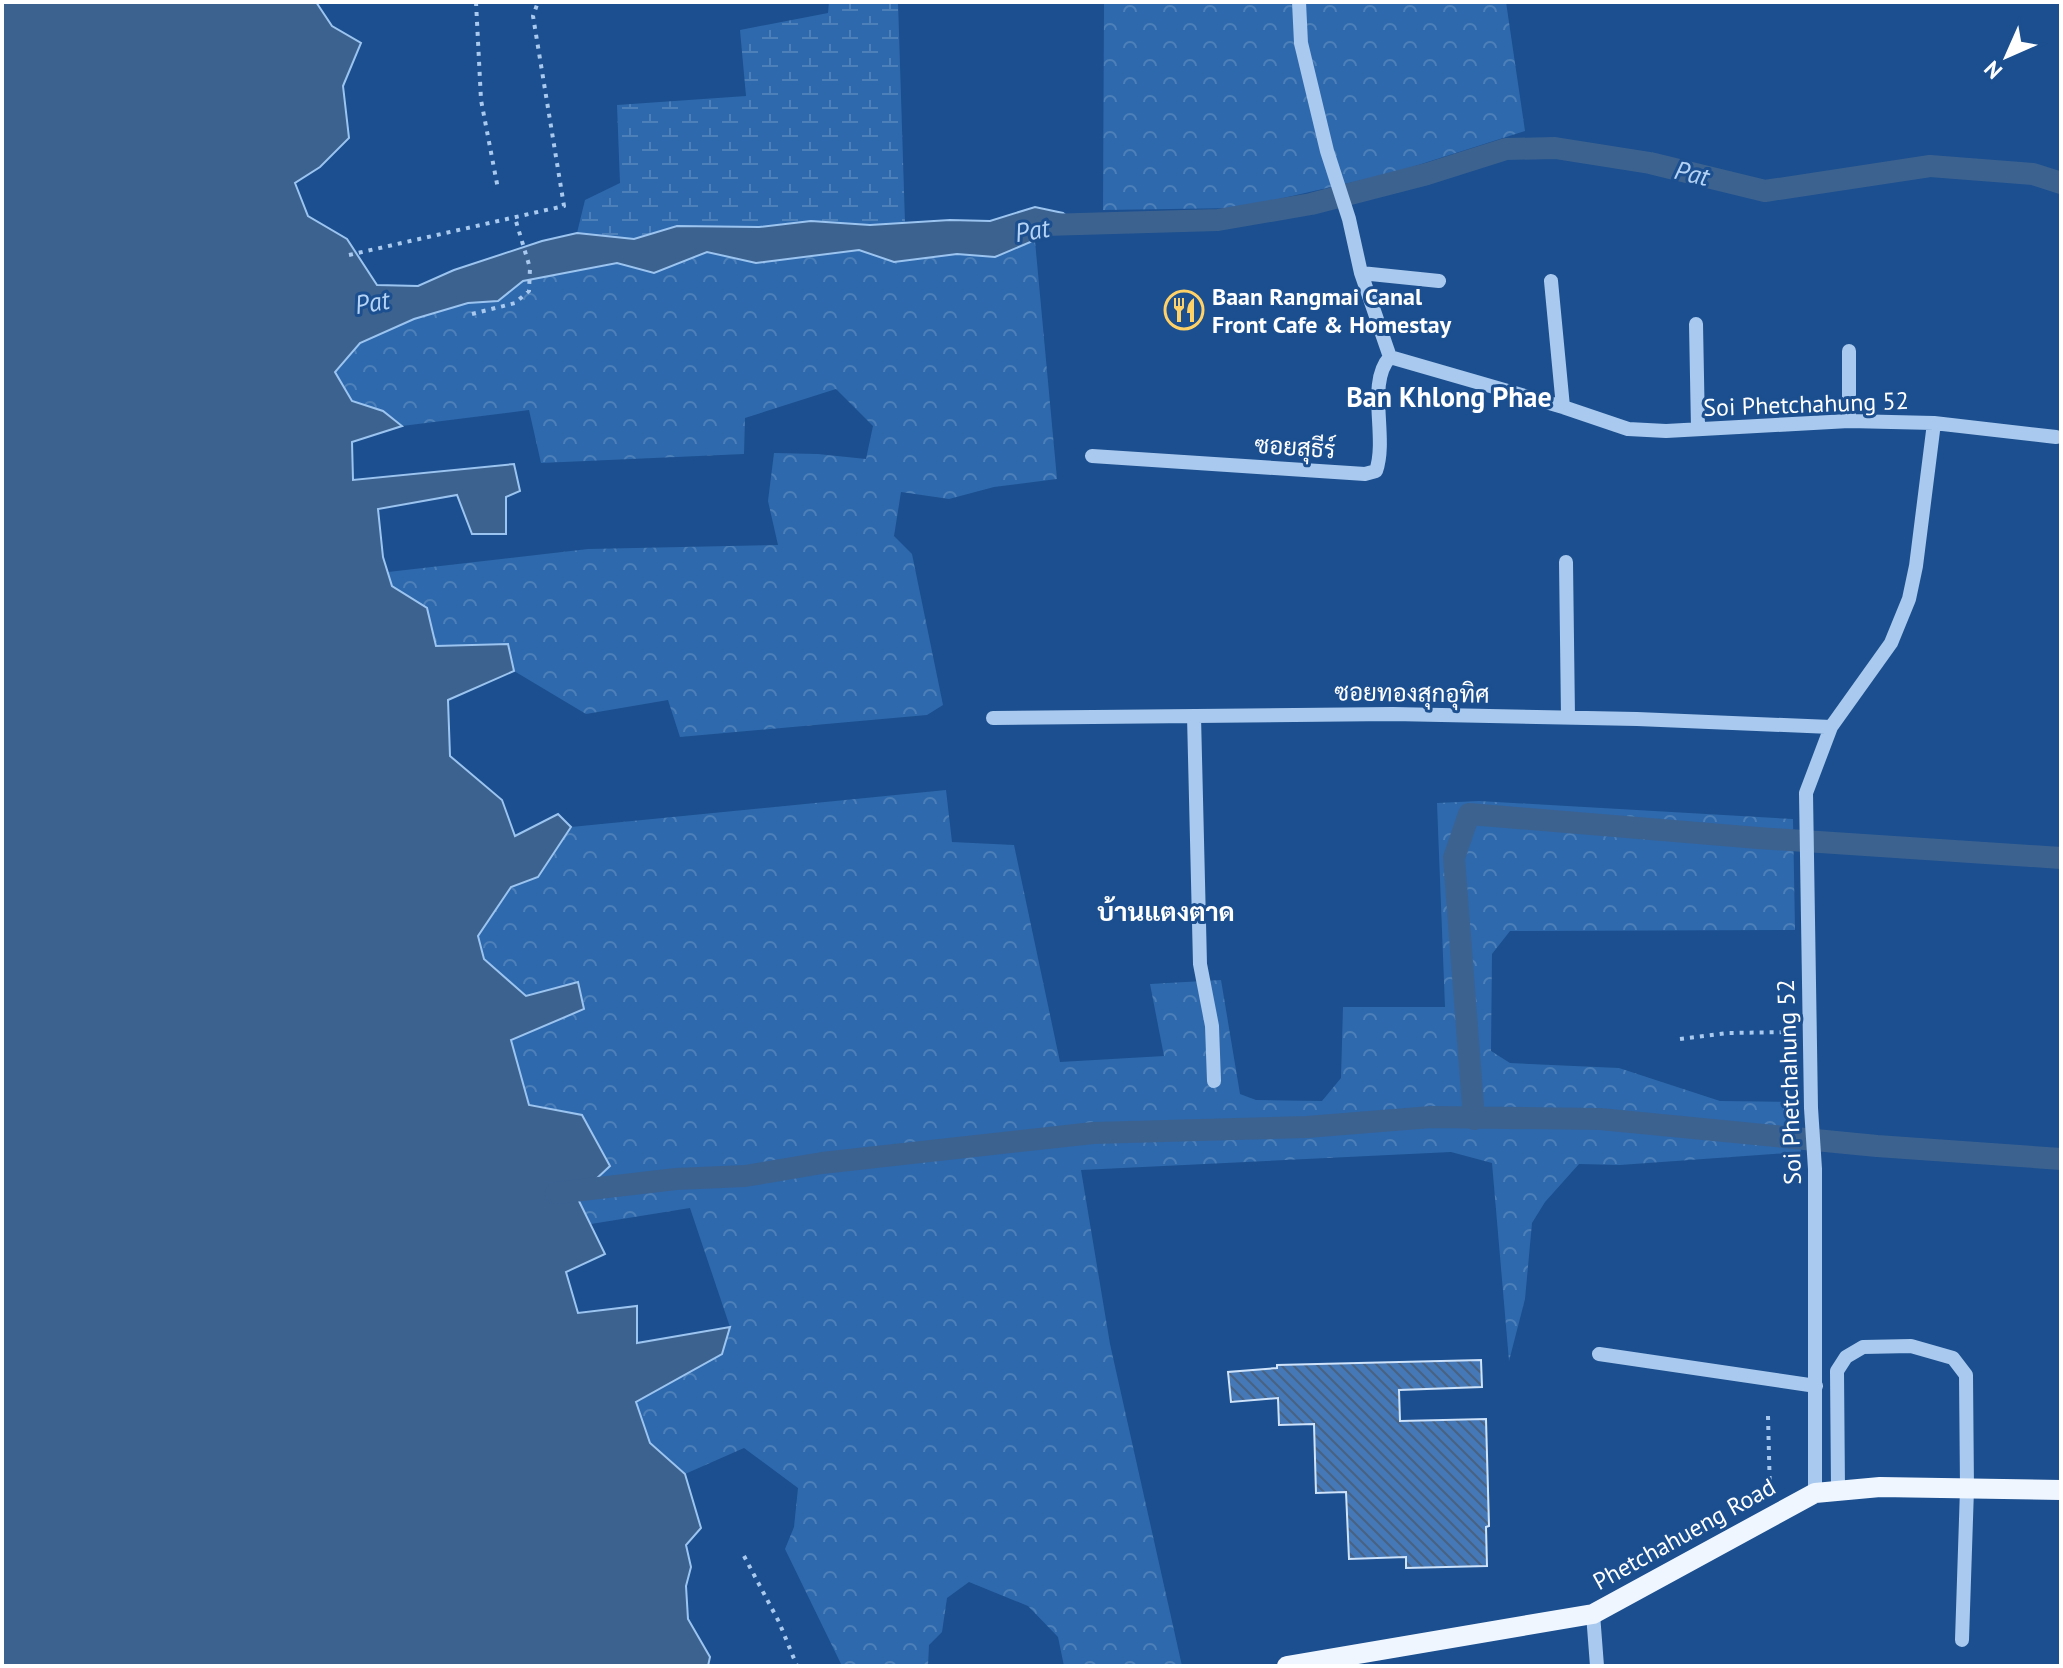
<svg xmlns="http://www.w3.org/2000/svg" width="2063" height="1668" font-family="'PT Sans',Sarabun,sans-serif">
  <defs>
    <pattern id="forest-crowns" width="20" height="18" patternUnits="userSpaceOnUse" patternTransform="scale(2)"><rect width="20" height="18" fill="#2e69ad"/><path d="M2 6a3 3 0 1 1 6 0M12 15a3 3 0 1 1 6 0" fill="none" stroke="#4d80b9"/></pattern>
    <pattern id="wetland-marsh" width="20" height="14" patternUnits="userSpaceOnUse" patternTransform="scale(2)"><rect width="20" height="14" fill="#2e69ad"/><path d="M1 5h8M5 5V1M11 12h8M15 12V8" fill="none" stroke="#4d80b9"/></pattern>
    <pattern id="building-back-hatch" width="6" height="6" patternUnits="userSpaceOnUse" patternTransform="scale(2)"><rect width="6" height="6" fill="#4478b7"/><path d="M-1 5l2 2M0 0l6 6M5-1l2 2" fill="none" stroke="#486282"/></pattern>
  </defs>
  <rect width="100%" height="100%" fill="#1b4f8f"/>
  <path fill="url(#forest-crowns)" d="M 1104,2 L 1506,2 L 1525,131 L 1393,173 L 1239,208 L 1103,210 Z
    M 1035,241 L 1057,479 L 994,487 L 949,499 L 901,492 L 894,536 L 912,554 L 943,705 L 927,715 L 680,737 L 668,700 L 586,714 L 514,671 L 508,644 L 436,646 L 427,608 L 392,586 L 388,572 L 588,549 L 778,545 L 768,501 L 774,453 L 818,454 L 866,459 L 873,426 L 836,389 L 745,418 L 744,454 L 541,463 L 529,410 L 402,426 L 383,411 L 352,401 L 335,372 L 360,343 L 414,319 L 468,303 L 498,301 L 523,281 L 617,263 L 654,273 L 707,252 L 756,263 L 859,250 L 894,262 L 957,254 L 995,257 Z
    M 946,790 L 952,842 L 1014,845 L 1060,1062 L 1164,1056 L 1150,984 L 1221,980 L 1240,1094 L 1256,1100 L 1322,1101 L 1341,1078 L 1343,1007 L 1445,1007 L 1437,803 L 1479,801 L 1793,819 L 1795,930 L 1510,931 L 1492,954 L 1491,1051 L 1510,1063 L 1619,1068 L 1720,1101 L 1797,1102 L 1801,1152 L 1620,1165 L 1579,1164 L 1545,1202 L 1532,1223 L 1525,1299 L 1509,1361 L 1492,1163 L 1451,1152 L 1081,1170 L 1110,1344 L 1182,1666 L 1064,1666 L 1058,1637 L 1028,1606 L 969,1582 L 947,1598 L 942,1632 L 929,1645 L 928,1666 L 842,1666 L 785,1549 L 794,1527 L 798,1488 L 744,1448 L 685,1474 L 650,1443 L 636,1401 L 722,1354 L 730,1327 L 690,1208 L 591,1224 L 577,1197 L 582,1115 L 529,1105 L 511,1040 L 584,1009 L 577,982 L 526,996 L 484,959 L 478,936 L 511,887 L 538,877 L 571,827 Z"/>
  <path fill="url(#wetland-marsh)" d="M 829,2 L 898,2 L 905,223 L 870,225 L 811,221 L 759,227 L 677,226 L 634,239 L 577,233 L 585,200 L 620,183 L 617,105 L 746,96 L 740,30 L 828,13 Z"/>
  <path fill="#3c6290" stroke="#9cc4f0" stroke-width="2" d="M 2,2 L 316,2 L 332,26 L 361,43 L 343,86 L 349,138 L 320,167 L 295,183 L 308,216 L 347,239 L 377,285 L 418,286 L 454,270 L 542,241 L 577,233 L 634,239 L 677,226 L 759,227 L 811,221 L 870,225 L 950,220 L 990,221 L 1035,207 L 1063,213 L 1075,223 L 995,257 L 957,254 L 894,262 L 859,250 L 756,263 L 707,252 L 654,273 L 617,263 L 523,281 L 498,301 L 468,303 L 414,319 L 360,343 L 335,372 L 352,401 L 383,411 L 402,426 L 352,442 L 353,480 L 514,464 L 520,491 L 506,497 L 506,534 L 472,534 L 457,495 L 378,509 L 383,557 L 392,586 L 427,608 L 436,646 L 508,644 L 514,671 L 448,700 L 450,756 L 502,800 L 515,836 L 558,814 L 571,827 L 538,877 L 511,887 L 478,936 L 484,959 L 526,996 L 578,982 L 584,1009 L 511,1040 L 529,1105 L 582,1115 L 610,1166 L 577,1197 L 605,1254 L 566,1272 L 578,1313 L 637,1306 L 637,1343 L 730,1327 L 722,1354 L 636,1402 L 650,1443 L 685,1474 L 701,1528 L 686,1545 L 691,1567 L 686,1586 L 688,1619 L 710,1657 L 708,1666 L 2,1666 Z"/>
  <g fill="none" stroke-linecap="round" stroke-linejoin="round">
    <path stroke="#3c6290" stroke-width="22" d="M 1045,225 L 1218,220 L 1311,204 L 1427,174 L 1506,149 L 1555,148 L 1650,163 L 1765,191 L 1930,166 L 2033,174 L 2061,183
      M 1474,1119 L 1454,858 L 1469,814 L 1758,838 L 2061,858
      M 556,1193 L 676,1179 L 745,1176 L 822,1163 L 1093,1133 L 1307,1127 L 1431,1117 L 1600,1119 L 1877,1146 L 2061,1159"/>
  </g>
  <path fill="url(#building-back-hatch)" stroke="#cfe3fa" stroke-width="2" d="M 1481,1360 L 1482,1387 L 1399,1390 L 1400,1421 L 1486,1419 L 1489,1526 L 1486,1527 L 1487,1566 L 1406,1568 L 1406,1557 L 1349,1559 L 1346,1492 L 1316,1493 L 1314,1424 L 1279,1425 L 1278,1398 L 1231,1402 L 1228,1372 L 1277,1368 L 1277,1365 Z"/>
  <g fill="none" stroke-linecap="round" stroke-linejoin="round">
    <path stroke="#a9c9ee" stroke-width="4" stroke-dasharray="4 6" stroke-linecap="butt" d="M 476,2 L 481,100 L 498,189
      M 349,255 L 564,206 L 533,16 L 538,2
      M 472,314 L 515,303 L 529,291 L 530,268 L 515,218
      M 1680,1039 L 1727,1033 L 1794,1032
      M 1768,1416 L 1770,1494
      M 744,1556 L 779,1622 L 797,1666"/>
    <path stroke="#a9c9ee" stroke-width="14" d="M 1299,2 L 1301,43 L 1327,151 L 1349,219 L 1361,273 L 1390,357 L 1563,407 L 1628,429 L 1666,431 L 1849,421 L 1934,423 L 1916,566 L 1909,599 L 1891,643 L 1831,727 L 1806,793 L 1811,1108 L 1815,1169 L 1815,1493
      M 1361,273 L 1439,281
      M 1551,281 L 1563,407
      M 1696,324 L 1698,429
      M 1849,421 L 1849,351
      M 1934,423 L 2056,437
      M 1092,456 L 1365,474 L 1376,471 C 1388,437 1366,383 1390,357
      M 1566,562 L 1568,717
      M 1194,716 L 1200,964 L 1212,1026 L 1214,1081
      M 993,718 L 1393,714 L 1637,719 L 1831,727
      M 1599,1354 L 1816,1386
      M 1838,1489 L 1837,1371 L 1846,1357 L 1863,1347 L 1911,1346 L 1953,1358 L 1966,1375 L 1967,1489 L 1962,1640
      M 1593,1614 L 1597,1666"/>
    <path stroke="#f0f6ff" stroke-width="20" d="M 1287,1666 L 1593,1614 L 1815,1493 L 1880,1487 L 2061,1490"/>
  </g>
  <defs>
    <symbol id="restaurant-ring" viewBox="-11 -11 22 22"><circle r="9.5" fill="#1b4f8f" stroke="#ffd166" stroke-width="1.5"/><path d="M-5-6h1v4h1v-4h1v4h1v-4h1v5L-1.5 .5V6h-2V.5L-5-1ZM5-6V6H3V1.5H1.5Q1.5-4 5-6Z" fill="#ffd166"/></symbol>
  </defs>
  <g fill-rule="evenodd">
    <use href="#restaurant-ring" x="1162" y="288" width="44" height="44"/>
  </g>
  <g text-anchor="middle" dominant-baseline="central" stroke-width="6" stroke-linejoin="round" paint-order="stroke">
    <g font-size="24" font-weight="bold" fill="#fff" stroke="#1b4f8f" text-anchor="start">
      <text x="1212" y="296">Baan Rangmai Canal<tspan x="1212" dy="28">Front Cafe &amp; Homestay</tspan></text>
    </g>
    <g font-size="24" fill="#fff" stroke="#1b4f8f">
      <text transform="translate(1806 404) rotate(-2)">Soi Phetchahung 52</text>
      <text transform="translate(1295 447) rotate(4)">ซอยสุธีร์</text>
      <text transform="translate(1412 693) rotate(1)">ซอยทองสุกอุทิศ</text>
      <text transform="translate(1789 1082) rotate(-92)">Soi Phetchahung 52</text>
      <text transform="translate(1684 1534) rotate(-29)">Phetchahueng Road</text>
    </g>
    <g font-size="26" font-style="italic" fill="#b5d3f5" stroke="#1b4f8f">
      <text transform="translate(1692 173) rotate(13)">Pat</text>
      <text transform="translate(1032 230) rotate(-10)">Pat</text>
      <text transform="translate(372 302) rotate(-10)">Pat</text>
    </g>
    <g font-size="26" font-weight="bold" fill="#fff" stroke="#1b4f8f">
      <text x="1166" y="911">บ้านแตงตาด</text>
    </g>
    <g font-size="28" font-weight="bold" fill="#fff" stroke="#1b4f8f">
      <text x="1449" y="396">Ban Khlong Phae</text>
    </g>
  </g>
  <rect width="2063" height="1668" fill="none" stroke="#ffffff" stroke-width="8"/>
  <g transform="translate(2007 56) rotate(225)" stroke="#1b4f8f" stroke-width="6" paint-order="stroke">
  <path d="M0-6L14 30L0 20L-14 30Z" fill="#ffffff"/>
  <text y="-12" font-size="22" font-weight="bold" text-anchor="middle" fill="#ffffff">N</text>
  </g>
</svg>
